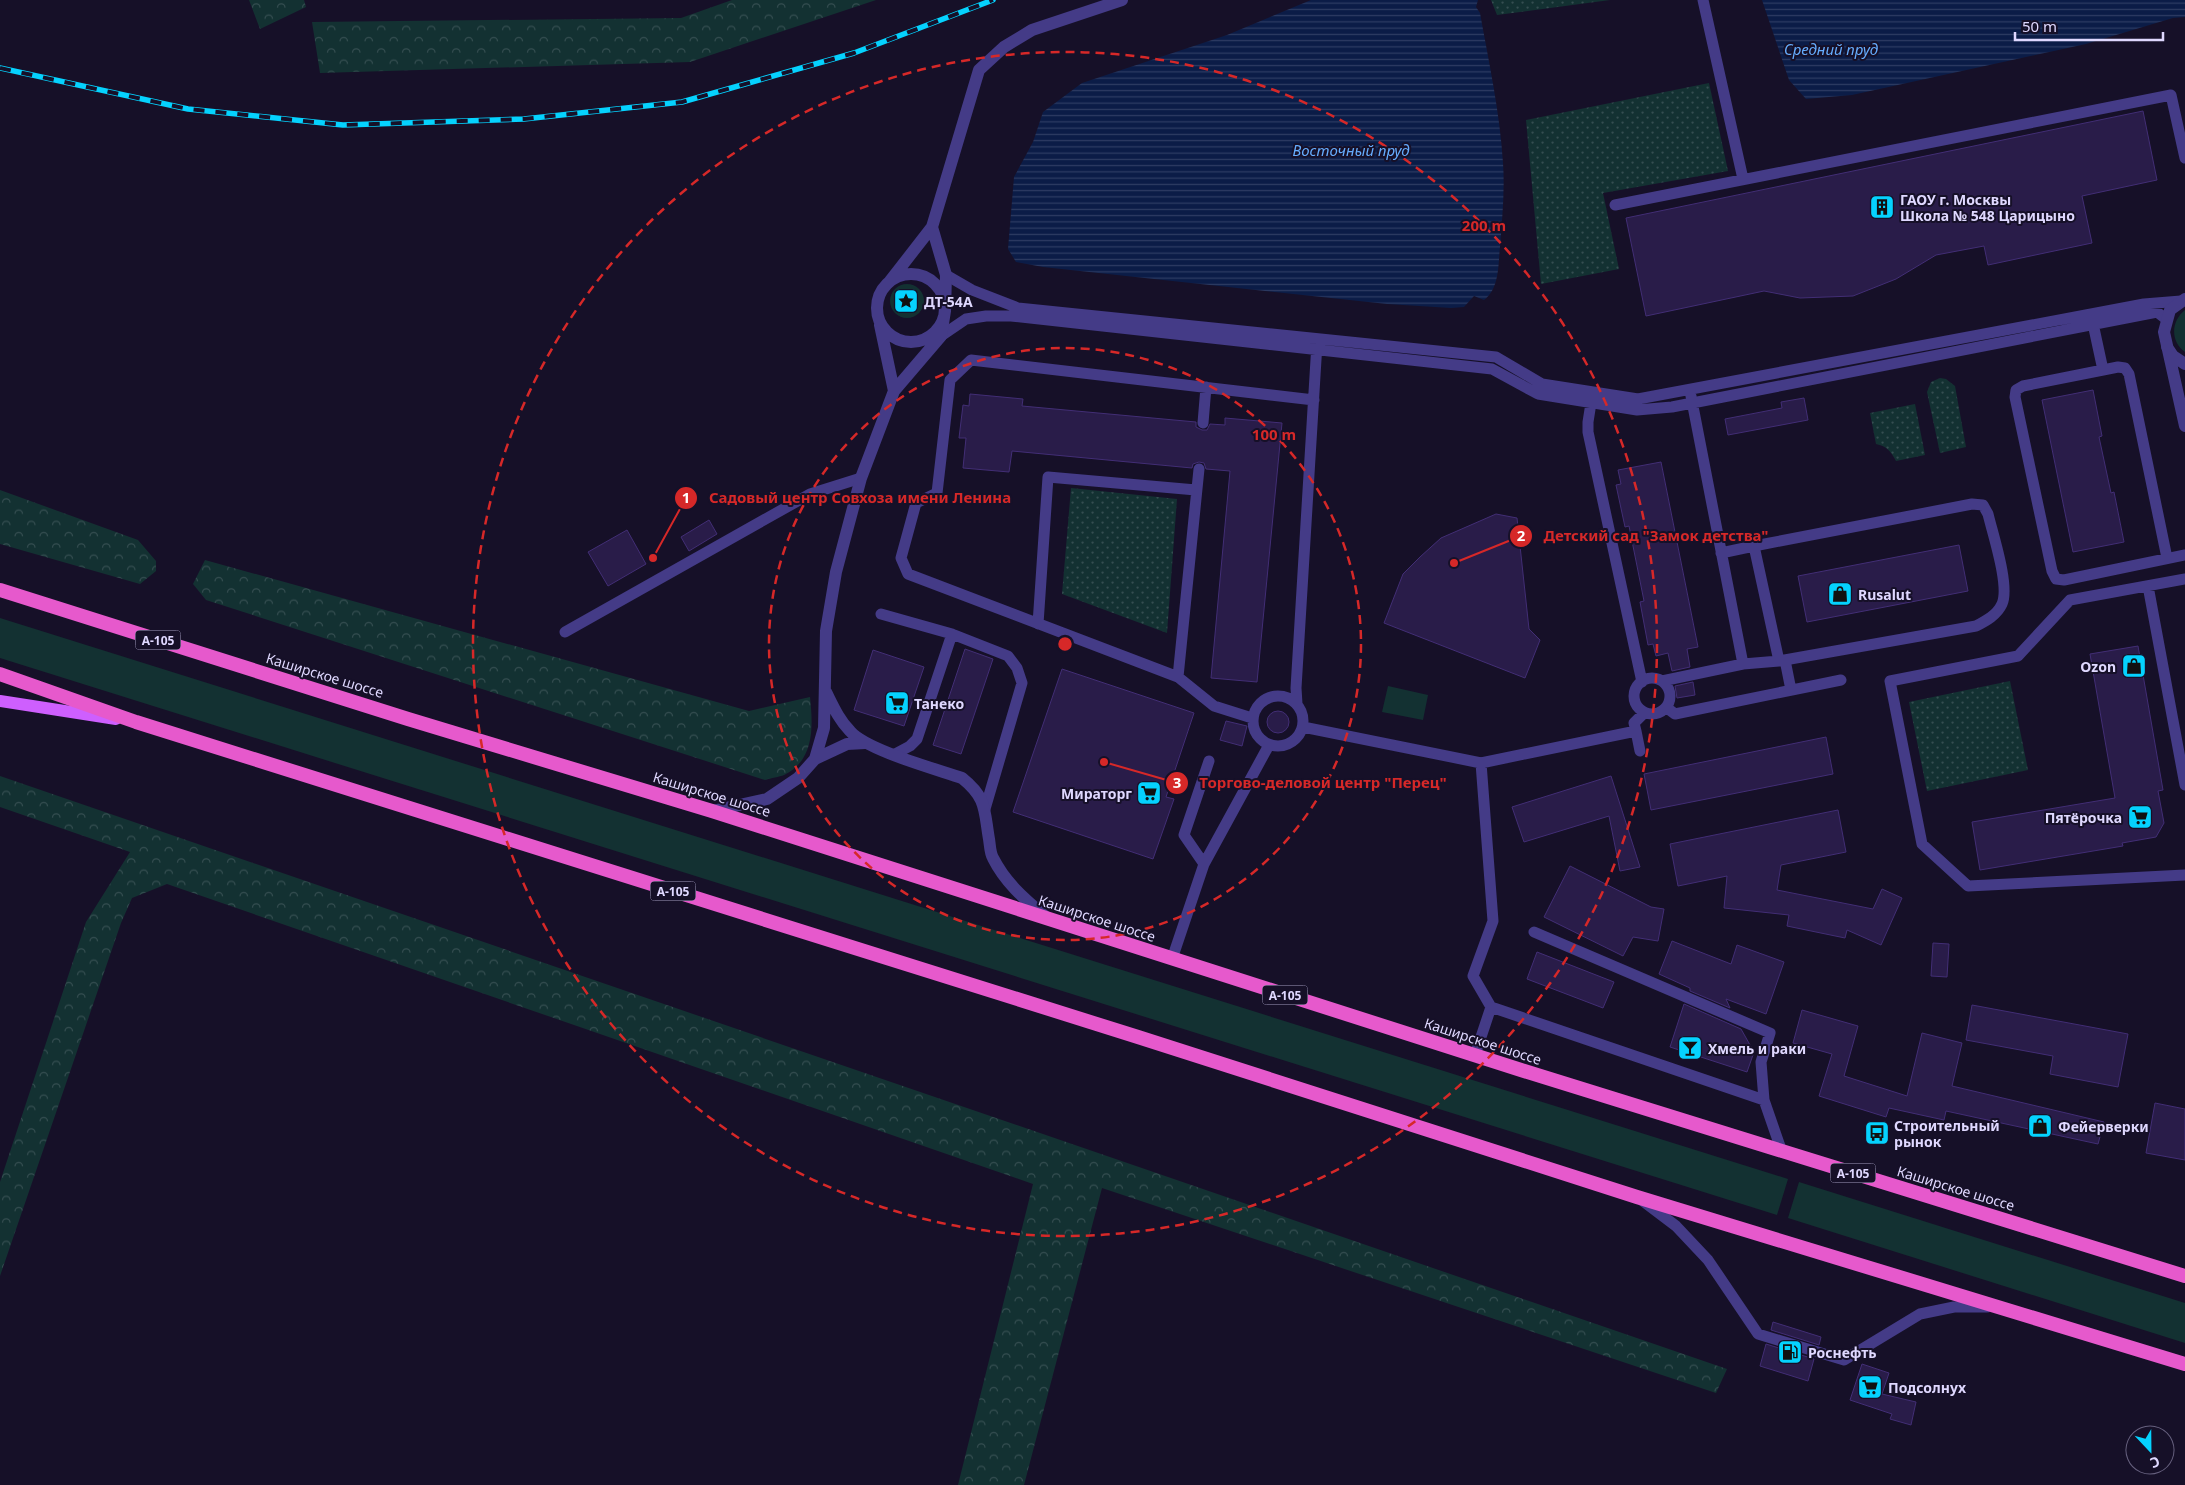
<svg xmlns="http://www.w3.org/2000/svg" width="2185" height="1485" font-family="'Noto Sans',sans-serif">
  <defs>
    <pattern id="forest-crowns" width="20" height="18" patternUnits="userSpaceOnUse" patternTransform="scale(1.25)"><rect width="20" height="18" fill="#133132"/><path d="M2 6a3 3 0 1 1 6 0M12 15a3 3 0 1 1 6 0" fill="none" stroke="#354e51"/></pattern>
    <pattern id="park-dots" width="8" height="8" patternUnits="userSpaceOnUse" patternTransform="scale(1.25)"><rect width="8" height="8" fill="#133132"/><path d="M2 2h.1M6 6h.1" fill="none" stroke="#354e51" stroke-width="1.8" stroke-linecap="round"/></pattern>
    <pattern id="water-rules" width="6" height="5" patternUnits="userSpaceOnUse" patternTransform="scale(1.25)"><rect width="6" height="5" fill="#0b1c47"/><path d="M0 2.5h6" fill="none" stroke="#2e3c63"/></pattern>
  </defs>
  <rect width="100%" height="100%" fill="#161028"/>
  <path fill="#133132" d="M890 301a17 17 0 1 1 34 0a17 17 0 1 1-34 0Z
    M 2185,310 L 2185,352 C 2170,341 2171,321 2185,310 Z
    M 0,618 L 1788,1179 L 1777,1215 L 0,658 Z
    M 1388,686 L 1428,695 L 1423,720 L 1382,712 Z
    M 1799,1182 L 2185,1303 L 2185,1343 L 1788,1218 Z"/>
  <path fill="url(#forest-crowns)" d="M 249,0 L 304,0 L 306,7 L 260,29 Z
    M 732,0 L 876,0 L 690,62 L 320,73 L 312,22 L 681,18 Z
    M 0,490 L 138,540 L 156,561 L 156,571 L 140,584 L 0,544 Z
    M 205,560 L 749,711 L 810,697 C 813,726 815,760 784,775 C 779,777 771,778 765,780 L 206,600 L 193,584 Z
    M 0,776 L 1727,1369 L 1716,1393 L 1102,1188 L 1024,1485 L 958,1485 L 1033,1184 L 167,884 L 132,898 L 121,923 L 0,1276 L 0,1182 L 86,922 L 130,852 L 0,807 Z"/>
  <path fill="url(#park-dots)" d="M 1491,0 L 1610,0 L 1497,15 Z
    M 1709,83 L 1728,171 L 1603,193 L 1619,269 L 1541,284 L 1526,120 Z
    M 1940,378 L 1946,379 L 1955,386 L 1966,447 L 1940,453 L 1927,392 L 1931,382 Z
    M 1915,404 L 1925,455 L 1896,461 C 1891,451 1886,446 1876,444 L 1870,413 Z
    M 1071,488 L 1177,499 L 1167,633 L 1062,594 Z
    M 2010,681 L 2028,770 L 1927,791 L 1909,702 Z"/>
  <path fill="url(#water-rules)" d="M 1311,0 L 1478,0 L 1476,7 L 1480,13 C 1489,63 1500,113 1503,163 C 1505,191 1502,220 1500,247 C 1498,264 1500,288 1484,300 L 1474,296 L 1464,307 L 1451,308 L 1387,304 L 1043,267 L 1016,262 L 1008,249 L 1014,177 L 1033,142 L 1043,112 L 1082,83 L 1227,35 Z
    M 1762,0 L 2185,0 L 2185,17 L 2173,18 L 2086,44 L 1852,95 L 1806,99 L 1789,80 Z"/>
  <path fill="#291c49" stroke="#422e75" d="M 2143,111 L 2157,180 L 2082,196 L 2092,243 L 1988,265 L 1984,246 L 1936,255 L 1896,279 L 1853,296 L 1800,298 L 1764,291 L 1646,316 L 1626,218 Z
    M 2093,390 L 2102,436 L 2099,437 L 2111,493 L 2114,492 L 2124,542 L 2073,552 L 2042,400 Z
    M 970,394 L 1023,399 L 1022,406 L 1196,422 L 1196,427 L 1202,430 L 1207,430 L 1210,424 L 1225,425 L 1225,418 L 1282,423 L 1257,682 L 1211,678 L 1230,471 L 1206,469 L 1204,463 L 1199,462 L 1193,464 L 1192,468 L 1012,451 L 1009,472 L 963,468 L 966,438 L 959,438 L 963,405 L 969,406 Z
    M 1804,398 L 1808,420 L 1728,435 L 1725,419 L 1782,408 L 1781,402 Z
    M 1661,462 L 1698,647 L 1687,649 L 1690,667 L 1672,671 L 1668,653 L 1656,656 L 1653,644 L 1648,645 L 1640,602 L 1644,601 L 1629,526 L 1625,527 L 1616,485 L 1621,484 L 1618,470 Z
    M 1496,514 L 1517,518 L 1529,629 L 1540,640 L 1525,678 L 1384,623 L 1403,574 L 1420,557 L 1441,538 Z
    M 709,520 L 717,534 L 689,551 L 681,537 Z
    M 627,530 L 646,564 L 608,586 L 588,552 Z
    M 1959,545 L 1968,591 L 1807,622 L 1798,576 Z
    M 2138,646 L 2163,790 L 2158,791 L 2164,823 L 2156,837 L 2122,843 L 2123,846 L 1980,870 L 1972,822 L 2115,798 L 2090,654 Z
    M 965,649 L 993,659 L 961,754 L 933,745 Z
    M 873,650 L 924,667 L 904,726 L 854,710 Z
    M 1062,669 L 1194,713 L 1166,797 L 1174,799 L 1153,859 L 1013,812 Z
    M 1693,682 L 1695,695 L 1677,698 L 1675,686 Z
    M1267 722a11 11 0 1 1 22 0a11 11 0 1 1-22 0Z
    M 1226,721 L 1247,726 L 1242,746 L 1220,740 Z
    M 1826,737 L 1833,774 L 1651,810 L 1644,774 Z
    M 1611,776 L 1640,867 L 1620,871 L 1609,816 L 1524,842 L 1512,807 Z
    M 1838,810 L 1846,852 L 1781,865 L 1777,890 L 1873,909 L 1882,889 L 1902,898 L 1881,945 L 1847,930 L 1845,938 L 1787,926 L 1789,915 L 1724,908 L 1727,876 L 1678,886 L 1670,844 Z
    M 1570,866 L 1651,907 L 1664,909 L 1658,941 L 1633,937 L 1623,956 L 1544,917 Z
    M 1672,941 L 1731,964 L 1737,945 L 1784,962 L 1766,1014 L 1726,999 L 1730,1008 L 1690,991 L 1690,988 L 1659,974 Z
    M 1933,943 L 1949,944 L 1947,977 L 1931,976 Z
    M 1537,952 L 1614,982 L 1603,1008 L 1527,979 Z
    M 1684,1004 L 1741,1029 L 1754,1052 L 1747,1072 L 1670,1047 Z
    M 1972,1005 L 2128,1034 L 2118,1087 L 2050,1074 L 2053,1056 L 1966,1040 Z
    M 1802,1010 L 1858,1026 L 1844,1076 L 1907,1096 L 1922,1033 L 1962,1043 L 1952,1086 L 2104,1122 L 2098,1144 L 1946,1111 L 1944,1120 L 1889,1108 L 1886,1117 L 1819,1096 L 1832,1054 L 1793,1043 Z
    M 2155,1103 L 2185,1109 L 2185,1160 L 2146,1153 Z
    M 1773,1322 L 1821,1337 L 1819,1345 L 1771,1330 Z
    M 1766,1344 L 1814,1359 L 1808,1381 L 1760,1366 Z
    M 1862,1364 L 1889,1373 L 1882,1394 L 1916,1402 L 1911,1425 L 1890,1419 L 1892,1414 L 1850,1400 Z"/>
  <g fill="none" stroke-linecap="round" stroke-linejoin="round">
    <path stroke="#443b87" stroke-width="11" d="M 1703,0 L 1743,179
      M 1615,205 L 2171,95 L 2185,158
      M 946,275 L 972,290 L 1018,308 L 1496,357 L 1542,384 L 1638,399 L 2144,304 L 2181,301
      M 2092,319 L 2103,370 L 2023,386 L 2016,390 L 2015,397 L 2052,571 L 2056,579 L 2064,580 L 2185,555
      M 941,336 L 966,319 L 986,316 L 1011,316 L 1492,369 L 1538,394 L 1637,410 L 1672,407 L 2157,312 L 2166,319
      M 2103,370 L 2118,367 L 2125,368 L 2129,374 L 2167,558
      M 1691,396 L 1743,664
      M 1591,403 L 1588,422 L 1588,432 L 1642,682
      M 1203,423 L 1206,387
      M 1972,504 L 1983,505 L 1988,514 C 1993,535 2010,586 2002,604 C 1997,615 1986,621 1976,626 L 1779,661 L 1754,546 Z
      M 1721,553 L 1754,546
      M 2185,579 L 2070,600 L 2018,656 L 1890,681 L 1922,844 L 1968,886 L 2185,875
      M 2148,586 L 2185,785
      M 881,614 L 952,634 L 1008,656 L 1017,668 L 1022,683 L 985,809
      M 1038,624 L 1048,477 L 1196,490
      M 565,632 L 810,494 L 861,478
      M 1785,660 L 1791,690
      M 1178,677 L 1199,469
      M1634 696a18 18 0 1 1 36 0a18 18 0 1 1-36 0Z
      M 1662,681 L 1743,664 L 1779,661
      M1253 721a25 25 0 1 1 50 0a25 25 0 1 1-50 0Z
      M 1297,704 L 1296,688 L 1317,343
      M 1667,708 L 1675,714 L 1841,680
      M 1252,718 L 1214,706 L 1178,677 L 908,574 L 901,558 L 916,503 L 937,493 L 950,380 L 971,360 L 1314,400
      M 1303,727 L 1481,763 L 1493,921 L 1473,976 L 1491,1007 L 1764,1100
      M 1636,731 L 1640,751
      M 895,754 L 910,746 L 917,739 L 952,634
      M 1481,763 L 1636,731 L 1634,723 L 1644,713
      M 1204,864 L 1184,835 L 1209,761
      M 1534,932 L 1770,1033 L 1761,1062 L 1764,1100 L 1782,1152
      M 1172,959 L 1204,864 L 1269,745
      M 1475,1055 L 1491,1007
      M 1643,1201 L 1676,1226 L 1708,1260 L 1758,1334 L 1844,1360 L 1920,1314 L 1954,1307 L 1987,1307"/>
    <path stroke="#443b87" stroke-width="12" d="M877 308a34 34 0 1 1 68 0a34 34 0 1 1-68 0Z
      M 890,281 L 932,227 L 979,70 L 1004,47 L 1032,30 L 1122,0
      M 2185,299 L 2170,310 L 2164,332 L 2185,426
      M 880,325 L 894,391
      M 2167,347 L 2173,356 L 2185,364
      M 826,692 C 833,706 839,720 850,731 C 866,750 936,769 962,778 C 987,798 984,810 989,839 C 990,845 990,853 993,858 C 1006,884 1026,900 1047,918
      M 815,759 L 847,744 L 865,743
      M 712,811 L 767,799 L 798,778 L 815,759 L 824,728 L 826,631 L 836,572 L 861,478 L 894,391 L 941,336 L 945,311 L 946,275 L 932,227"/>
    <path stroke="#ce5ffe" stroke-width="12" d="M 0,701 L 116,719"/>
    <path stroke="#e659cc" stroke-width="14" d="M 0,590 L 408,719 L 712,811 L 1521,1070 L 2185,1276
      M 0,674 L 136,722 L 1138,1037 L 1637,1197 L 2185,1364"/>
    <defs>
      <path id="rail" d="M 0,68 L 188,109 L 343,125 L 524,119 L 682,102 L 854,53 L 993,0"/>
    </defs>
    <use href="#rail" stroke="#05d2fe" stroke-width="5.5"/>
    <use href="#rail" stroke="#161028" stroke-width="4" stroke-dasharray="11" stroke-linecap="butt"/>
  </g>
  <g fill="none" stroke="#d62828" stroke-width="2.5" stroke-dasharray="9 6">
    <circle cx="1065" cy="644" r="296"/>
    <circle cx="1065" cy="644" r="592"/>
  </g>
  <defs>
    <symbol id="building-square" viewBox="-11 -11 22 22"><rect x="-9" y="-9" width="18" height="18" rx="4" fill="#05d2fe" stroke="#161028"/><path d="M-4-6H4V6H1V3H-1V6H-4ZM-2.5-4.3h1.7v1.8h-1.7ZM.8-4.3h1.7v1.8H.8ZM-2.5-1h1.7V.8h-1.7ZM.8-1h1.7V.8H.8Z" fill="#111"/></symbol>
    <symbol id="sight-square" viewBox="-11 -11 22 22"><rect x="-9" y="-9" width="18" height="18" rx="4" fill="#05d2fe" stroke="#161028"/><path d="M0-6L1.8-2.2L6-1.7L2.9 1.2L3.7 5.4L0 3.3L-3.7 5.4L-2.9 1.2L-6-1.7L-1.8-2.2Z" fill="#111"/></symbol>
    <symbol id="shop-square" viewBox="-11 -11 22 22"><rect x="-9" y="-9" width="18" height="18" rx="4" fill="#05d2fe" stroke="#161028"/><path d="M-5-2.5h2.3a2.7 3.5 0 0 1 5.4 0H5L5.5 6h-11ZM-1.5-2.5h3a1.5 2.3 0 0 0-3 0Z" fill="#111"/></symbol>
    <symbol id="supermarket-square" viewBox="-11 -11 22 22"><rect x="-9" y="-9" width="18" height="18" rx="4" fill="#05d2fe" stroke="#161028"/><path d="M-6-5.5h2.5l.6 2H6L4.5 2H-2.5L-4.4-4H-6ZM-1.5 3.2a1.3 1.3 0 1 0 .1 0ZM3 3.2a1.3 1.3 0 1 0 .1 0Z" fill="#111"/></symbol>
    <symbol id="bar-square" viewBox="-11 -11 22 22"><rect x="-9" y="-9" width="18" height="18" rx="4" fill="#05d2fe" stroke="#161028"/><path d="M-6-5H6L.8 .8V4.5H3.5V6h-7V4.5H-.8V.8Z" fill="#111"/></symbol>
    <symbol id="bus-square" viewBox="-11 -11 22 22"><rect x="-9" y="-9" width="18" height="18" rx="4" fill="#05d2fe" stroke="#161028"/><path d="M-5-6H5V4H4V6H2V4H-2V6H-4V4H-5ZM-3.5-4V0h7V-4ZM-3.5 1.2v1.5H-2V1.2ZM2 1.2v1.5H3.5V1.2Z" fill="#111"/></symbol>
    <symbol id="fuel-square" viewBox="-11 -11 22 22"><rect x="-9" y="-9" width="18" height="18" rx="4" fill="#05d2fe" stroke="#161028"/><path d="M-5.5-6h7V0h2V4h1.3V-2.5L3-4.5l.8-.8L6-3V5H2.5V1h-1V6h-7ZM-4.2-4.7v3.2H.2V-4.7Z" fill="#111"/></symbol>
  </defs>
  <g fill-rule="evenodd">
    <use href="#building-square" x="1868" y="193" width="28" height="28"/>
    <use href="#sight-square" x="892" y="287" width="28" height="28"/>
    <use href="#shop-square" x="1826" y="580" width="28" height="28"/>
    <use href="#shop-square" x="2120" y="652" width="28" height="28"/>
    <use href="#supermarket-square" x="883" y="689" width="28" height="28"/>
    <use href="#supermarket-square" x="1135" y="779" width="28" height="28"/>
    <use href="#supermarket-square" x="2126" y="803" width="28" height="28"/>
    <use href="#bar-square" x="1676" y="1034" width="28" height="28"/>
    <use href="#shop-square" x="2026" y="1112" width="28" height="28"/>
    <use href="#bus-square" x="1863" y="1119" width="28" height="28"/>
    <use href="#fuel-square" x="1776" y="1338" width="28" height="28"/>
    <use href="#supermarket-square" x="1856" y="1373" width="28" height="28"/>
  </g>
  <g text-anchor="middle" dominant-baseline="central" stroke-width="4" stroke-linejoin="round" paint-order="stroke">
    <g fill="#161028" stroke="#a39cbe" stroke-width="1">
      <rect x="135.5" y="630.5" width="45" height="19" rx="4"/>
      <rect x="650.5" y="881.5" width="45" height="19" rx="4"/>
      <rect x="1262.5" y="985.5" width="45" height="19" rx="4"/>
      <rect x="1830.5" y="1163.5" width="45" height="19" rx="4"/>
    </g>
    <g font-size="12" font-weight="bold" fill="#dfd8ff">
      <text x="158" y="640">А-105</text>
      <text x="673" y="891">А-105</text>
      <text x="1285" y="995">А-105</text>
      <text x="1853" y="1173">А-105</text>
    </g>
    <g font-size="14" font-weight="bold" fill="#dfd8ff" stroke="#161028" text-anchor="start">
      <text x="1900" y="199">ГАОУ г. Москвы<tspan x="1900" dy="16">Школа № 548 Царицыно</tspan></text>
      <text x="924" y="301">ДТ-54А</text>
      <text x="1858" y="594">Rusalut</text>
      <text x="2116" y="666" text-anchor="end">Ozon</text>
      <text x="914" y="703">Танеко</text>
      <text x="1132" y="793" text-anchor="end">Мираторг</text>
      <text x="2122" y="817" text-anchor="end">Пятёрочка</text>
      <text x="1708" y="1048">Хмель и раки</text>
      <text x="1894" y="1125">Строительный<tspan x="1894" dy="16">рынок</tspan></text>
      <text x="2058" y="1126">Фейерверки</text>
      <text x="1808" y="1352">Роснефть</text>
      <text x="1888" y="1387">Подсолнух</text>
    </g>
    <g font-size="14" fill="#dfd8ff" stroke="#161028">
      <text transform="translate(325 675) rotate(17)">Каширское шоссе</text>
      <text transform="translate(712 794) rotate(17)">Каширское шоссе</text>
      <text transform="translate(1097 918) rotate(18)">Каширское шоссе</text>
      <text transform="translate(1483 1041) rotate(18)">Каширское шоссе</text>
      <text transform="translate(1956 1188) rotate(17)">Каширское шоссе</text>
    </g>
    <g font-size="15" font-style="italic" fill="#66adfe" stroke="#161028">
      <text x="1831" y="49">Средний пруд</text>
      <text x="1351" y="150">Восточный пруд</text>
    </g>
  </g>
  <circle cx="1065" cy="644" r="8" fill="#d62828" stroke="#161028" stroke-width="2.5"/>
  <g font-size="15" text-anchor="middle" font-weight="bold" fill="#d62828" stroke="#161028" stroke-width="4" stroke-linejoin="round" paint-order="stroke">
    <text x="1484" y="231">200 m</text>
    <text x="1274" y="440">100 m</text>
  </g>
  <path fill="none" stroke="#d62828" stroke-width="2" d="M653 558L686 498M1454 563L1521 536M1104 762L1177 783"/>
  <g fill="#d62828" stroke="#161028" stroke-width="2">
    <circle cx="653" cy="558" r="5"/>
    <circle cx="1454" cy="563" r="5"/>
    <circle cx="1104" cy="762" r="5"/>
    <circle cx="686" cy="498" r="12"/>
    <circle cx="1521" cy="536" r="12"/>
    <circle cx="1177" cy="783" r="12"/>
  </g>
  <g font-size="15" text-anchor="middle" font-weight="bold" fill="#fff">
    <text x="686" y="503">1</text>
    <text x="1521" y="541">2</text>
    <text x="1177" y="788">3</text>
  </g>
  <g font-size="15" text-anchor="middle" font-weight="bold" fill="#d62828" stroke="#161028" stroke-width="4" stroke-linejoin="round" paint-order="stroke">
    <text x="860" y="503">Садовый центр Совхоза имени Ленина</text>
    <text x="1656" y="541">Детский сад "Замок детства"</text>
    <text x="1323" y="788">Торгово-деловой центр "Перец"</text>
  </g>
  <g transform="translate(2150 1450) rotate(158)"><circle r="24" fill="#161028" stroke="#66607e"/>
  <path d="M0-4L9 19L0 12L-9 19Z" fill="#05d2fe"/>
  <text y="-8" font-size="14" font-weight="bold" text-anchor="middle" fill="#dfd8ff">С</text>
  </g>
  <path d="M2015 32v8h148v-8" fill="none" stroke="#dfd8ff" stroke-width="2.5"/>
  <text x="2022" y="32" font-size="15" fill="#dfd8ff" stroke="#161028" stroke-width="4" paint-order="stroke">50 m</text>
</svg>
